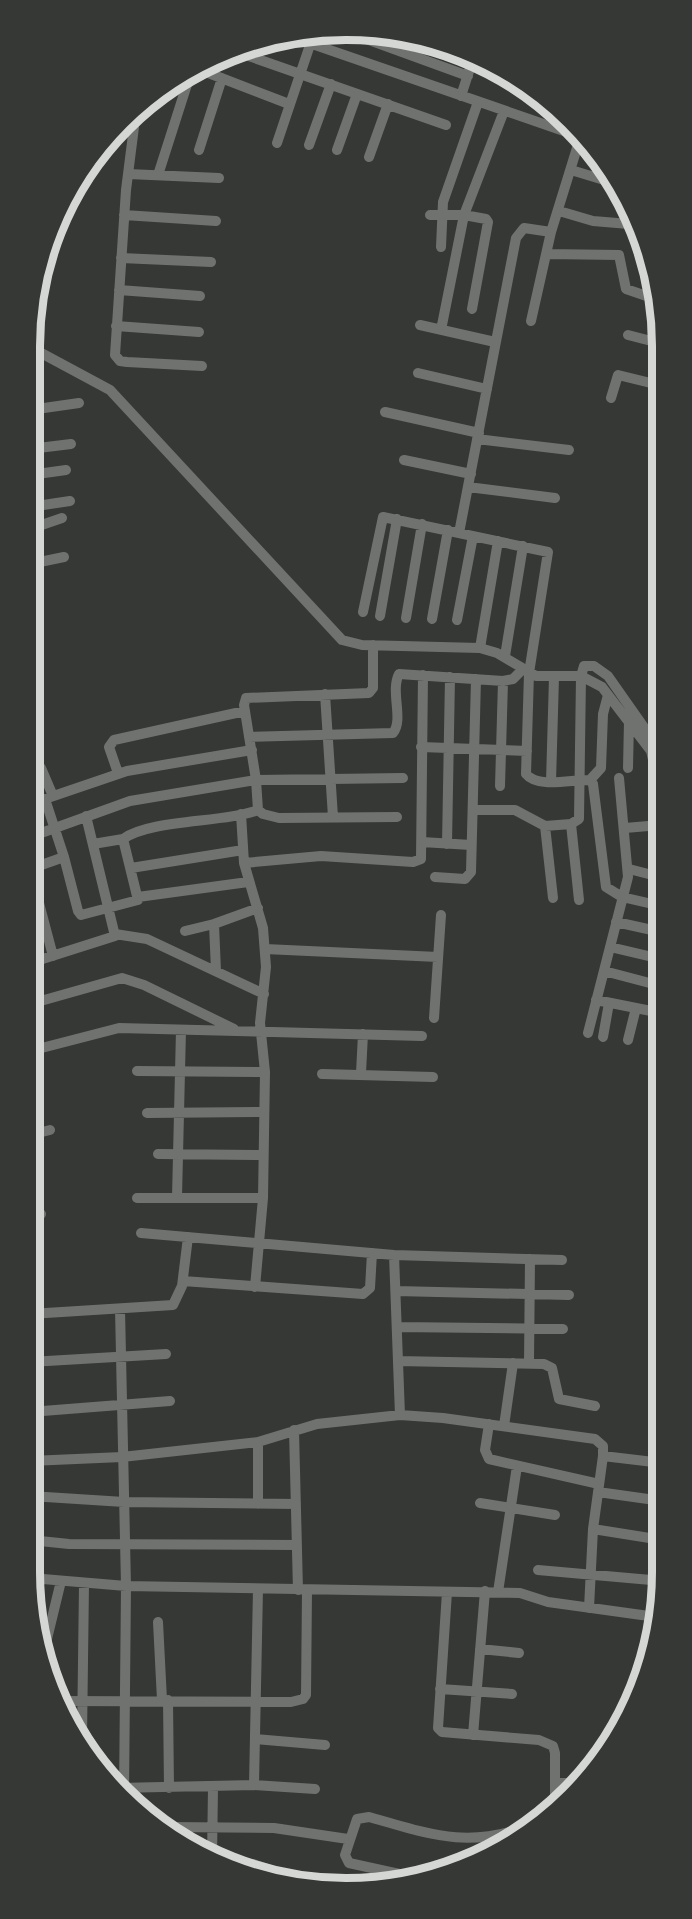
<svg xmlns="http://www.w3.org/2000/svg" width="692" height="1919" font-family="'Libre Baskerville',serif">
  <rect width="100%" height="100%" fill="#353835"/>
  <g fill="none" stroke-linecap="round" stroke-linejoin="round">
    <path stroke="#707270" stroke-width="10" d="M 358,36 L 468,76
      M 292,37 L 584,138
      M 243,54 L 446,125
      M 198,69 L 289,104
      M 461,96 L 473,59
      M 135,119 L 126,190 L 115,355 L 120,361 L 127,362 L 202,366
      M 277,143 L 314,33
      M 309,145 L 331,84
      M 199,150 L 222,78
      M 337,150 L 357,94
      M 369,157 L 388,104
      M 571,170 L 614,183
      M 128,174 L 219,178
      M 158,175 L 191,72
      M 559,211 L 593,221 L 629,224
      M 124,215 L 216,221
      M 430,215 L 464,215 L 486,219 L 488,222 L 472,309
      M 441,247 L 443,202 L 478,102
      M 641,251 L 643,251
      M 546,254 L 619,255 L 626,289 L 658,300
      M 121,258 L 211,262
      M 119,290 L 200,296
      M 531,321 L 551,232 L 581,135
      M 420,325 L 495,342
      M 116,326 L 199,332
      M 441,330 L 464,215 L 504,111
      M 628,335 L 659,343
      M 30,347 L 110,390 L 342,640 L 362,645 L 480,648 L 497,653 L 536,676 L 581,676 L 602,687 L 651,751 L 657,777
      M 418,373 L 487,389
      M 611,398 L 618,375 L 659,385
      M 30,410 L 79,403
      M 385,412 L 479,433
      M 477,439 L 569,450
      M 30,449 L 71,444
      M 404,460 L 471,474
      M 30,475 L 66,470
      M 468,487 L 555,498
      M 30,507 L 70,501
      M 30,529 L 62,518
      M 459,533 L 516,238 L 524,228 L 551,232
      M 30,564 L 64,557
      M 363,612 L 383,517 L 548,552 L 529,673 L 526,774 C 538,789 573,779 590,780 L 593,784 L 606,887 L 622,897 L 661,906
      M 380,616 L 397,519
      M 406,618 L 422,524
      M 432,619 L 448,530
      M 457,620 L 473,536
      M 480,648 L 498,541
      M 505,656 L 523,546
      M 325,694 L 333,817
      M 249,737 L 393,733 C 404,720 390,691 399,674 L 503,681 L 513,679 L 523,669
      M 421,747 L 527,751
      M 628,768 L 629,721
      M 30,769 L 41,768 L 53,796
      M 118,773 L 109,747 L 114,740 L 245,711
      M 590,780 L 601,768 L 603,714 L 608,695
      M 551,782 L 554,677
      M 500,786 L 503,681
      M 45,799 L 64,857 L 78,911 L 81,915 L 138,900 L 123,839 L 93,844
      M 30,804 L 127,771 L 252,750
      M 258,810 L 263,814 L 279,818 L 397,817
      M 473,810 L 515,810 L 545,826 L 571,824 L 579,819 L 581,676 L 584,666 L 594,666 L 608,676 L 660,750
      M 241,814 L 244,863 L 263,928 L 266,967 L 260,1023 L 265,1072 L 263,1198 L 255,1287
      M 571,824 L 579,900
      M 545,826 L 553,898
      M 625,828 L 660,825
      M 30,837 L 130,801 L 256,780 L 403,778
      M 123,839 C 150,819 225,823 258,810 L 256,780 L 244,705 L 246,698 L 369,693 L 373,688 L 373,645
      M 422,842 L 471,845
      M 447,844 L 450,677
      M 244,863 L 321,856 L 413,862 L 421,859 L 423,675
      M 131,868 L 243,850
      M 629,869 L 660,877
      M 435,877 L 465,879 L 471,872 L 476,679
      M 138,897 L 248,882
      M 616,922 L 661,932
      M 214,924 L 216,971
      M 185,931 L 214,924 L 258,908
      M 30,933 L 45,929
      M 115,934 L 147,939 L 264,994
      M 610,947 L 661,959
      M 265,949 L 438,957
      M 53,956 L 30,869 L 64,857
      M 30,963 L 115,936 L 86,816
      M 604,971 L 661,986
      M 596,1000 L 661,1013
      M 30,1004 L 122,978 L 144,985 L 234,1029
      M 434,1018 L 441,915
      M 588,1033 L 628,877 L 619,778
      M 603,1037 L 609,1003
      M 628,1040 L 636,1008
      M 655,1041 L 660,1013
      M 30,1051 L 119,1028 L 422,1036
      M 137,1071 L 265,1072
      M 361,1073 L 363,1034
      M 322,1074 L 433,1077
      M 147,1113 L 264,1112
      M 30,1135 L 50,1130
      M 158,1154 L 263,1155
      M 177,1197 L 181,1030
      M 137,1198 L 263,1198
      M 30,1210 L 41,1214
      M 141,1233 L 394,1255 L 562,1260
      M 394,1255 L 400,1415
      M 183,1281 L 363,1294 L 370,1288 L 372,1253
      M 396,1291 L 569,1295
      M 120,1309 L 126,1586 L 124,1793
      M 30,1314 L 173,1305 L 182,1286 L 188,1237
      M 397,1327 L 563,1329
      M 398,1361 L 544,1364 L 552,1368 L 559,1399 L 595,1406
      M 30,1362 L 166,1354
      M 529,1363 L 530,1259
      M 30,1412 L 170,1401
      M 489,1424 L 485,1450 L 489,1459 L 599,1484
      M 504,1426 L 513,1363
      M 294,1430 L 298,1590
      M 603,1456 L 662,1463
      M 30,1461 L 122,1457 L 258,1442 L 317,1424 L 400,1415 L 443,1418 L 595,1439 L 603,1446 L 603,1456 L 593,1529 L 589,1608
      M 598,1492 L 662,1501
      M 30,1496 L 124,1502 L 296,1504
      M 480,1503 L 555,1515
      M 258,1504 L 258,1442
      M 593,1529 L 662,1540
      M 30,1540 L 69,1544 L 297,1545
      M 538,1570 L 651,1580
      M 31,1578 L 126,1586 L 520,1593 L 548,1602 L 656,1617
      M 447,1592 L 438,1728 L 442,1732 L 539,1740 L 553,1746 L 555,1753 L 555,1802
      M 498,1592 L 517,1466
      M 158,1622 L 162,1700
      M 45,1647 L 61,1581
      M 480,1649 L 519,1653
      M 440,1689 L 512,1694
      M 168,1700 L 169,1788
      M 58,1701 L 291,1702 L 303,1699 L 306,1695 L 307,1590
      M 473,1735 L 485,1591
      M 82,1738 L 84,1584
      M 255,1739 L 325,1745
      M 556,1783 L 574,1783
      M 254,1785 L 258,1589
      M 117,1788 L 254,1785 L 315,1789
      M 168,1827 L 274,1828 L 348,1839
      M 212,1858 L 213,1787
      M 228,1863 L 253,1864 L 293,1878
      M 422,1879 L 349,1863 L 345,1855 L 357,1819 L 369,1817 C 432,1835 468,1849 532,1825"/>
  </g>
  <path d="M0 0H692V1919H0ZM346 40H346A306 306 0 0 1 652 346V1572A306 306 0 0 1 346 1878H346A306 306 0 0 1 40 1572V346A306 306 0 0 1 346 40Z" fill="#353835" fill-rule="evenodd"/>
  <path fill="none" stroke="#d5d7d5" stroke-width="8" d="M346 40H346A306 306 0 0 1 652 346V1572A306 306 0 0 1 346 1878H346A306 306 0 0 1 40 1572V346A306 306 0 0 1 346 40Z"/>
</svg>
